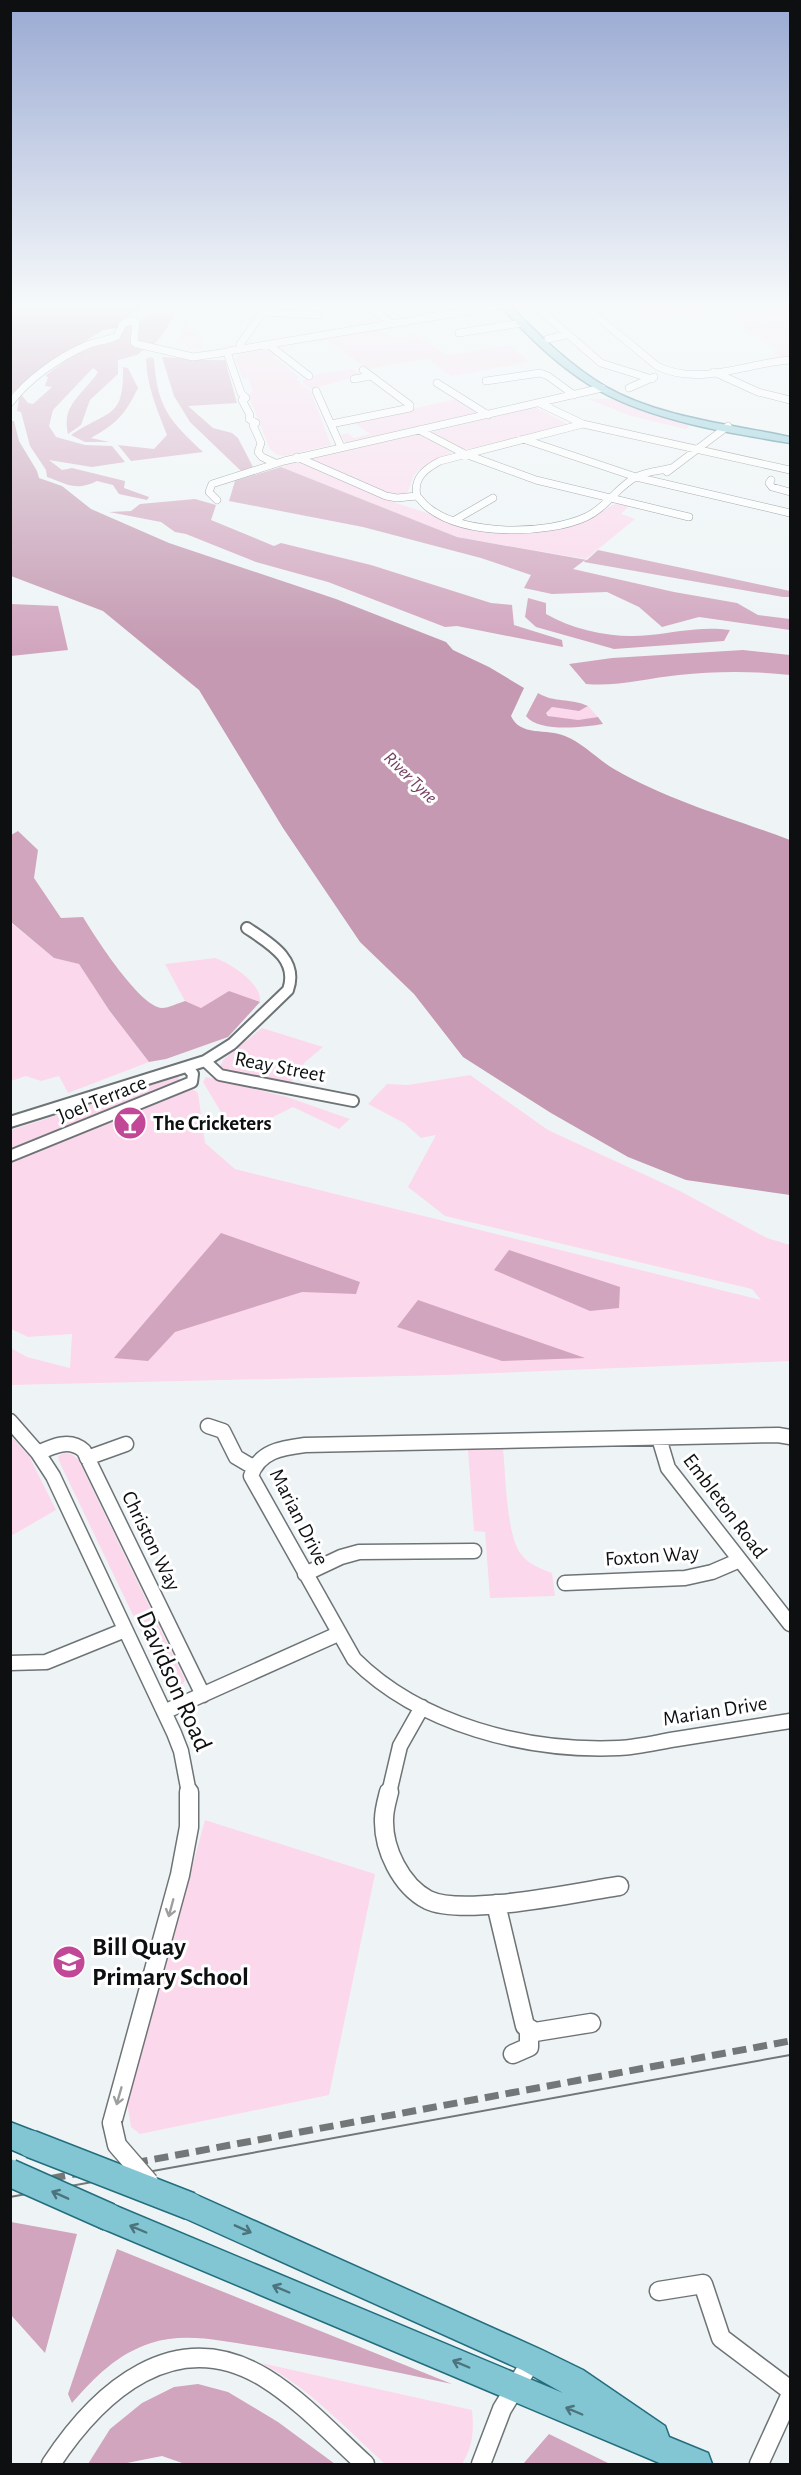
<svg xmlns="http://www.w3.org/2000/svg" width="801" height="2475" font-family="'Alegreya Sans',sans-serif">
  <rect width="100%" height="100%" fill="#eef4f6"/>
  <path fill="#fcd8ec" d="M 631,304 L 731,304 L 660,319 Z
    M 780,304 L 790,304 L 790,358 L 779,357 L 774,354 L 778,349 L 723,317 Z
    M 184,325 L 200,336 L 203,348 L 189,349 L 181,338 Z
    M 378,329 L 395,340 L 412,338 L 407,334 L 415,333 L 447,355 L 510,345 L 530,362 L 451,376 L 428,359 L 367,369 L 325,338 Z
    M 267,347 L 277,355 L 274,357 L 299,377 L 296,379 L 311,392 L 331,445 L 285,456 L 277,455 L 270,449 L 248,394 L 253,392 L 248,378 L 242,378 L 235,358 L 243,351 Z
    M 352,369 L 361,375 L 311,389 L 301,381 L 323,373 Z
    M 457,399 L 479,413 L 348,442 L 344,441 L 341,435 L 347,433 L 354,438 L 370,434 L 356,424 L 338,425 Z
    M 588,399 L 614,399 L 649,412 L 694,422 L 686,429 L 631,416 Z
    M 531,408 L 537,408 L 569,425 L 469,449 L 461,449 L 431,433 L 435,431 Z
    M 414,434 L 421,435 L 453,452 L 418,470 L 413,477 L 407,494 L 392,495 L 311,461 L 311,457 Z
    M 296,461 L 396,503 L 452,521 L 493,530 L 574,525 L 590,519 L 612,505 L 618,504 L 629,506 L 621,514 L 635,519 L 586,559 L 457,537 L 281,467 Z
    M 588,706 L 598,717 C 583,720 557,724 546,713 L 552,707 C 564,707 577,715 588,706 Z
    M 10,922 L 54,958 L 79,964 L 109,1010 L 149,1062 L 68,1093 L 59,1076 L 41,1081 L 26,1076 L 11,1081 Z
    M 215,958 C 230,963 263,984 260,1002 L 229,991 L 201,1008 L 185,1001 L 165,964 Z
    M 262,1028 L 323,1047 L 304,1063 L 291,1083 L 227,1072 L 219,1068 L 224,1059 Z
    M 470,1075 L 548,1130 L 680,1191 L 767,1238 L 790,1245 L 790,1361 L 446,1375 L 11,1385 L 11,1348 L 27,1357 L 70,1368 L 72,1334 L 28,1337 L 11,1329 L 11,1130 L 177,1077 L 198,1093 L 205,1143 L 235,1169 L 761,1300 L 752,1289 L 445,1216 L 408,1187 L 436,1135 L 421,1138 L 404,1123 L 368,1104 L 387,1084 L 408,1085 Z
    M 206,1077 L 287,1097 L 350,1119 L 339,1129 L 293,1107 L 267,1120 L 225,1119 L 203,1082 Z
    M 10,1435 L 29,1456 L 56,1510 L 11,1536 Z
    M 503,1449 C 506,1475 506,1535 521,1554 C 528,1564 541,1569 552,1573 L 555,1596 L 490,1598 L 485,1532 L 474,1531 L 468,1450 Z
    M 64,1453 L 71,1454 L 78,1459 L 185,1680 L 181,1687 L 174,1691 L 168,1688 L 59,1461 L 58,1456 Z
    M 205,1820 L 375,1874 L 329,2095 L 140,2134 L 131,2127 L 127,2102 Z
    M 261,2363 L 472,2410 C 474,2432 473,2446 462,2464 L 385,2464 C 346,2429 309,2387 261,2363 Z"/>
  <path fill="#d1a5be" d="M 161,304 L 185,304 C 170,317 166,335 152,346 L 138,341 L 139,323 Z
    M 128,323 L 134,324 L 131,344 L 146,348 L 137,355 L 118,360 L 118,374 L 90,400 L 81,425 L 68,434 C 61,404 83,395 98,372 L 93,368 L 53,410 L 49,426 L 56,437 L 85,445 L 112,446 L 125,462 L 92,467 L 49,460 L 62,470 L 72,468 L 125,481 L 124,488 L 149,497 L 147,500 L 119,494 L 113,485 L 97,481 C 76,491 69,485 47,477 L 46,470 L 30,446 L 21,412 L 17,411 L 20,393 L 28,403 L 33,404 L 52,387 L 45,386 L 48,377 L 45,376 L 77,352 L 90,349 L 87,347 L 122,333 Z
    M 150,357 L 154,359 C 157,407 169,420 203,452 L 131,461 L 118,445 L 154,449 L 167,435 C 157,409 147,387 146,359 Z
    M 162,357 C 184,358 203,361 225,360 L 237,403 L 188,406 L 213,428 L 232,433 L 238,438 L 253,467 L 241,471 L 190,422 L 174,396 Z
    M 123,367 L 128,368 L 138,388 C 125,415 117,423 91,438 L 109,442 L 85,442 L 71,435 C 109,409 124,420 123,367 Z
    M 281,467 L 457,537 L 587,560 L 598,550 L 790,591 L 790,597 L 783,597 L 584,562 L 585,560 L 573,569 L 674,592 L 737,603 L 758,615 L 790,619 L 790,630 L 699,617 L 662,627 L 639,607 L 607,592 L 552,594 L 524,588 L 531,575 L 481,558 L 363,527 L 229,501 L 235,481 Z
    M 195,499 L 216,505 L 211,520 L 274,546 L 281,543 L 371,565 L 491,603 L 512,605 L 514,625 L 562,640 L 563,647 L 457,626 L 445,627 L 328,582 L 256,562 L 186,534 L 175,532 L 161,522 L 109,512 L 131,511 L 140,504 Z
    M 528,598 L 546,603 L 546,614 C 576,631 615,639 650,635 C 677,632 702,626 730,630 L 724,641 L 614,649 L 536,627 L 525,617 Z
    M 11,604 L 58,606 L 68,650 L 11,656 Z
    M 743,650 L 790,655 L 790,675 C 753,671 716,671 679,675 C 648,678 617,687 586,684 L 569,664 L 612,658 Z
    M 538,693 C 554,703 571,698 588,706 L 579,711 L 552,707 L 546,713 L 548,716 L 578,720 L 598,717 L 603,724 C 585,727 538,733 526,716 Z
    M 18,831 L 38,850 L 34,878 L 61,918 L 83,917 C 95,937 140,1007 162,1008 C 169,1008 178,1003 185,1001 L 201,1008 L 229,991 L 260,1002 L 228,1037 L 166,1059 L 149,1062 L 109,1010 L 79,964 L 54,958 L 11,922 L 11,835 Z
    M 221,1233 L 360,1282 L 356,1294 L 302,1292 L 175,1332 L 148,1361 L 114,1358 Z
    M 509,1250 L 620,1287 L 619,1308 L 590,1311 L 494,1270 Z
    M 418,1300 L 585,1358 L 502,1361 L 397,1327 Z
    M 11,2222 L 77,2234 L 45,2353 L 11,2315 Z
    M 117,2249 L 452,2384 C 386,2370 321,2356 255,2346 C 221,2341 185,2332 151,2343 C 117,2354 95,2377 72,2403 L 68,2394 Z
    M 198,2384 L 228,2392 L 278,2422 L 335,2464 L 185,2464 L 162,2456 L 122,2464 L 88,2464 L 110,2429 L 142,2403 L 174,2387 Z
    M 549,2434 L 610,2464 L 523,2464 Z"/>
  <path fill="#c499b1" d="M 11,304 L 151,304 L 118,322 L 118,328 L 103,330 L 31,376 L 11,394 Z
    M 11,421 L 14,421 L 19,441 L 37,471 L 39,478 L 62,486 L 91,509 L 169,543 L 336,599 L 446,642 L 453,650 L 489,667 L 524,688 L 511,716 C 520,737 547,728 565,736 C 583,743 597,759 614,769 C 669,801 732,818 790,840 L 790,1195 L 686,1180 L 628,1157 L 551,1113 L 463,1057 L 414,994 L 360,942 L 283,828 L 199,690 L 103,611 L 11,576 Z"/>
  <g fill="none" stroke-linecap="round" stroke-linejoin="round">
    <defs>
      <path id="street-far3" d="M 365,304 L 393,324
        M 432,304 L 447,314
        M 533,304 L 601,363 L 652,379
        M 582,304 L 657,366 C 699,387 746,363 790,360
        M 263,312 L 318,315
        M 459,333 L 522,323
        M 548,339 L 566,335
        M 269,345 L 309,376
        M 243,348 L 240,344 L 267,307
        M 714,372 L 758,392 L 790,400
        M 354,379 L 371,376
        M 486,381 L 540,373 L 548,376 L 574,395
        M 437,383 L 488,415
        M 629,388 L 654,377
        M 316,391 L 341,447
        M 10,403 C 28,379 58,358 85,346 C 96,341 107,341 117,336 L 123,324 L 132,320 L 136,323 L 134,342 L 137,344 L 193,357 L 228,352
        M 539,403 L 583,424 L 790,470
        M 331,424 L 410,408 L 410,405 L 363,370
        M 419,430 L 465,454 L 536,480 L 689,517
        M 523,439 L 636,477 L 790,513
        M 297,457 L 386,496 L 397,498 L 417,496 C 421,500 425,506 430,509 C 466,536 547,535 586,517 C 606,508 617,487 636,477 C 647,471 660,471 672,468
        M 275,463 L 262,457 L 258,452 L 261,443 L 253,425 L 256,423 L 249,419 L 250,415 L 242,400 L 246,398 L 241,393 L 228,355 L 229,351 L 504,305
        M 667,472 L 728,426
        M 771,480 L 769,483 L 772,487 L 790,492
        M 417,496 C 413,478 425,469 440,461 L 583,424
        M 217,500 L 209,492 L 212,484 L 284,461 L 602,388
        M 455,520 L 493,498"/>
      <path id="street-far2" d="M 205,1061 L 220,1075 L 353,1101
        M 10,1122 L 205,1061 L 232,1044 L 288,990 C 299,959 269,943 247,928
        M 10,1156 L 192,1082 L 193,1074 L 187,1067"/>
      <path id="street-far1" d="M 10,1421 L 38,1453 L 53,1476 L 174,1733 L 181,1751 L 189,1793
        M 208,1426 L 223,1431 L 236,1457 L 253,1467
        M 790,1437 L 778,1435 L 305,1445 C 282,1448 259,1451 251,1476 L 354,1659 C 420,1725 527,1752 619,1748 C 638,1747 658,1742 677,1739 C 715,1733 752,1727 790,1721
        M 659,1438 L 668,1468 L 790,1624
        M 38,1453 C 53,1446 70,1438 84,1451 L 203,1695
        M 87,1458 L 126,1444
        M 305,1574 L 341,1557 L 359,1552 L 474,1551
        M 565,1583 L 685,1578 L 712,1572 L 740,1560
        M 10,1663 L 46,1662 L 125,1630
        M 164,1712 L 338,1634
        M 389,1793 L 400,1746 L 422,1707"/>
      <path id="street" d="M 389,1792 C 387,1800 384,1810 384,1819 C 383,1849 401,1886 428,1900 C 464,1917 577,1892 619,1886
        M 496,1904 L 525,2026 L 535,2032 L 591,2023
        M 513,2054 L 529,2047 L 529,2031
        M 112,2123 L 180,1875 L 189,1827 L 189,1792
        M 659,2291 L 703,2284 L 721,2338 L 790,2390
        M 51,2464 C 99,2391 175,2323 265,2378 C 302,2401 333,2435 365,2464
        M 481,2464 L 502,2409 L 532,2360
        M 759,2464 L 790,2396"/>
      <path id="primary" d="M 499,304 L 508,304 C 538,334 569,365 606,387 C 661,418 729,424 790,437 L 790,443 C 730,433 654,421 600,391 C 562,370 528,337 499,304 Z
        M 10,2122 L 41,2134 L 45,2144 L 41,2154 L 31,2158 L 10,2149 Z
        M 190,2192 L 542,2350 L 583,2370 L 665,2426 L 669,2437 L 708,2453 L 712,2464 L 662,2464 L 99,2227 L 95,2217 L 99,2207 L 109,2203 L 563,2393 L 522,2370 L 180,2216 L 176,2206 L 180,2196 Z"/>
    </defs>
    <use href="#street-far3" stroke="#6e7476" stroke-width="8"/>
    <use href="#street-far2" stroke="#6e7476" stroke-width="14"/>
    <use href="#street-far1" stroke="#6e7476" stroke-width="17"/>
    <use href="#street" stroke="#6e7476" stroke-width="21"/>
    <use href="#primary" stroke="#236d7d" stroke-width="3"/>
    <use href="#street-far3" stroke="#fff" stroke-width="7"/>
    <use href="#street-far2" stroke="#fff" stroke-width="10"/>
    <use href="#street-far1" stroke="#fff" stroke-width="14"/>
    <use href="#street" stroke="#fff" stroke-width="18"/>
    <use href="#primary" fill="#82c6d4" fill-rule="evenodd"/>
    <path stroke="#737778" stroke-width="2" d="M 10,2197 L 790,2055"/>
    <path stroke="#737778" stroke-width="7" stroke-dasharray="14 7" stroke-linecap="butt" d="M 10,2186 L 790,2041"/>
    <defs>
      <path id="street-bridge" d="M 112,2123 L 117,2145 L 149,2182"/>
      <path id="primary-bridge" d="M 31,2144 L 190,2206
        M 10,2173 L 109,2217"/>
    </defs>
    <use href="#street-bridge" stroke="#6e7476" stroke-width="21" stroke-linecap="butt"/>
    <use href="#primary-bridge" stroke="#236d7d" stroke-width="30" stroke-linecap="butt"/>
    <use href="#street-bridge" stroke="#fff" stroke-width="18"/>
    <use href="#primary-bridge" stroke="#82c6d4" stroke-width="27"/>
  </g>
  <defs><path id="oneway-shaft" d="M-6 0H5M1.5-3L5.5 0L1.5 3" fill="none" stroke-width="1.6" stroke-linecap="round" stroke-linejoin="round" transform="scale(1.5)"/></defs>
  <g stroke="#9e9f9f">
    <use href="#oneway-shaft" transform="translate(171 1908) rotate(105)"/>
    <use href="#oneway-shaft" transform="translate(119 2096) rotate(106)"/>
  </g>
  <g stroke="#4d747c">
    <use href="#oneway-shaft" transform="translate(60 2195) rotate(-156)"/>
    <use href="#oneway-shaft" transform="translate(138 2229) rotate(-157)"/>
    <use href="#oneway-shaft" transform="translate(243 2229) rotate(24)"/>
    <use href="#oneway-shaft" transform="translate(281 2289) rotate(-157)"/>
    <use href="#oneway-shaft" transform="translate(461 2364) rotate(-157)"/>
    <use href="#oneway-shaft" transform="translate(574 2411) rotate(-157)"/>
  </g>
  <linearGradient id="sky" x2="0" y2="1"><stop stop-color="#99a9d2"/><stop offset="0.47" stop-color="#f7fafb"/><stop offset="1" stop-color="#f7fafb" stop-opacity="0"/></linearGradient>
  <rect width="801" height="651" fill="url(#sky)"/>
  <defs>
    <symbol id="bar-disc" viewBox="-11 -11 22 22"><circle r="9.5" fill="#c24797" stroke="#fff"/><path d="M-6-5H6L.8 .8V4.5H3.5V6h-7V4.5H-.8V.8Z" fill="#fff"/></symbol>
    <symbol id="school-disc" viewBox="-11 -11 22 22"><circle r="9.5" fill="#c24797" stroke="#fff"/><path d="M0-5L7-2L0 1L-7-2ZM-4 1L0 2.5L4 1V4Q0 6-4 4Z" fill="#fff"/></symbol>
  </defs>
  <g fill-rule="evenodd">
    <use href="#bar-disc" x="111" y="1104" width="38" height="38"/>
    <use href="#school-disc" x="50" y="1943" width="38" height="38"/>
  </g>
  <g text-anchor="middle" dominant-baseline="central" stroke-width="6" stroke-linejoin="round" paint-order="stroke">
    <g font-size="18" font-style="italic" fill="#753d5f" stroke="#fff">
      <text transform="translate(410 778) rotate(44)">River Tyne</text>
    </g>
    <g font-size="21" fill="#0d0f10" stroke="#fff">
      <text transform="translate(280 1067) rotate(11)">Reay Street</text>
      <text transform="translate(102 1099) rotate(-22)">Joel Terrace</text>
      <text transform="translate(725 1506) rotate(53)">Embleton Road</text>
      <text transform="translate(299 1517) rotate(63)">Marian Drive</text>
      <text transform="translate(151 1541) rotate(64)">Christon Way</text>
      <text transform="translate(652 1556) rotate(-4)">Foxton Way</text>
      <text transform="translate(715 1711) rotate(-9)">Marian Drive</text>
    </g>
    <g font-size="21" font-weight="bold" fill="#0d0f10" stroke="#fff" text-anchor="start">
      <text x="153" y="1123">The Cricketers</text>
    </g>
    <g font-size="26" fill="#0d0f10" stroke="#fff">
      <text transform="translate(174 1681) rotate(66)">Davidson Road</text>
    </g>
    <g font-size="26" font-weight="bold" fill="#0d0f10" stroke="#fff" text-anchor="start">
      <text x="92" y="1947">Bill Quay<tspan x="92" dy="30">Primary School</tspan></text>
    </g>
  </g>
  <rect width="801" height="2475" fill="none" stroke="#0d0f10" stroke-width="24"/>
</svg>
